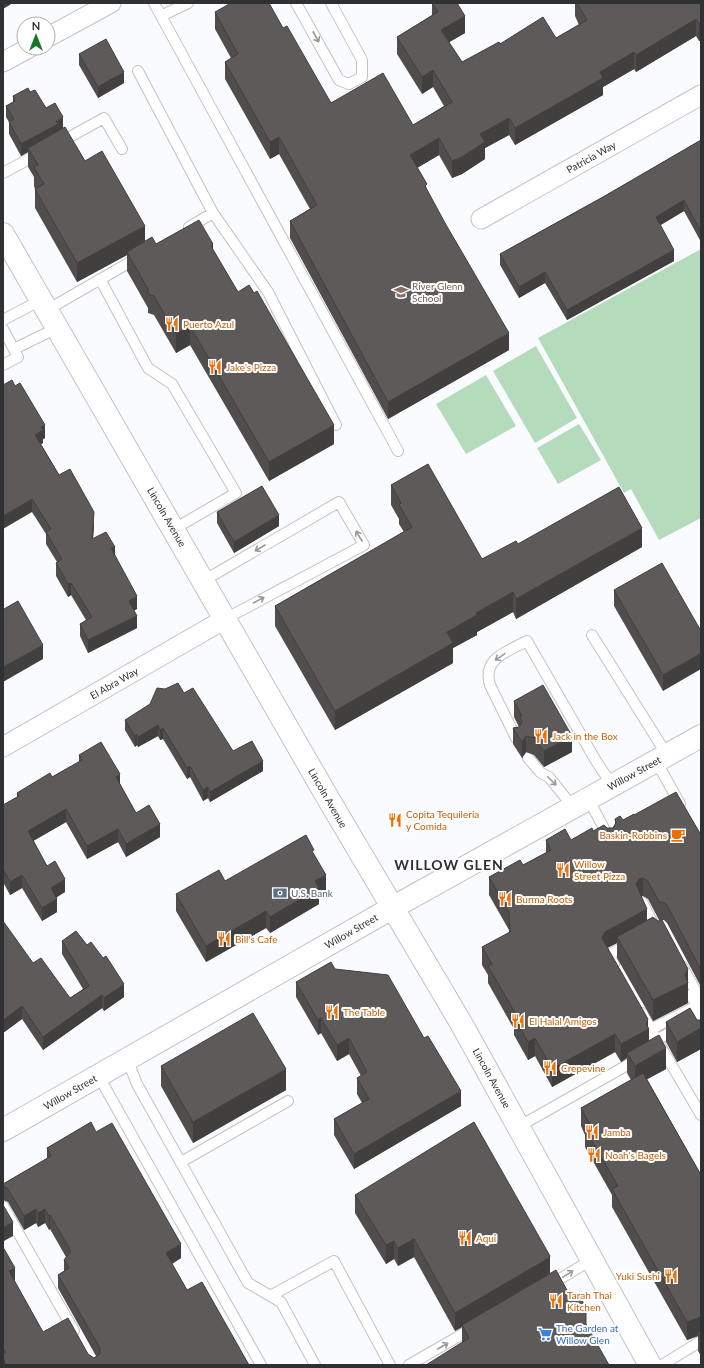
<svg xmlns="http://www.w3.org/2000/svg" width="704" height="1368" font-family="Lato,sans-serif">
  <rect width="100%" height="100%" fill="#fafbff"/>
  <path fill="#b4dbbc" d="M 701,249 L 701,518 L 659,540 L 631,489 L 624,493 L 538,338 Z
    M 536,346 L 577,418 L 535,443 L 493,371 Z
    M 486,375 L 516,426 L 466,454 L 436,404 Z
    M 579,424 L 601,460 L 558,484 L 537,448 Z"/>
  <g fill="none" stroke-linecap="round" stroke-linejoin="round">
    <defs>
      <path id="lane" d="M 154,3 L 398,451
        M 296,3 L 339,80 L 349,84 L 362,77 L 362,60 L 331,3
        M 161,16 L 188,3
        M 138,71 L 213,213
        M 59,143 L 104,118 L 122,149
        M 3,173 L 40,153
        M 189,227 L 213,213 L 268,292 L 336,425
        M 100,279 L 148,368 L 172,384 L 236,493 L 174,529
        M 47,310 L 139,257
        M 3,320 L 41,300
        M 3,329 L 18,357 L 3,365
        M 14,349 L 57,328
        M 203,581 L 339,502 L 364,545 L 225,619
        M 592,635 L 667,755
        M 516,738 L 490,685 C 482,658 507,652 527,641 L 596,761 L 612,785
        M 528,758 L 541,773 L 549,777 L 573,807
        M 656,761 L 680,804
        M 588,798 L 609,838
        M 642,902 L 657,931
        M 614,964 L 608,955 L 629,944
        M 682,966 L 701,1001
        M 642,1013 L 661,1047 L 659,1047
        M 651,1029 L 697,1006 L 691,995
        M 653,1040 L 653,1042 L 701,1015
        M 661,1047 L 701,1115
        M 127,1059 L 137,1084 L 248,1283 L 281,1302 L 315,1365
        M 98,1075 L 261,1365
        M 518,1127 L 638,1059
        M 181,1162 L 288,1101
        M 3,1206 L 74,1331
        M 550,1285 L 591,1260
        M 272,1295 L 334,1261 L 390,1365
        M 409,1365 L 473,1328
        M 662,1365 L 701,1341"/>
      <path id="street" d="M 48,37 L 111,3
        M 3,62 L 29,48
        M 481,219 L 701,95
        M 3,747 L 225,619"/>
      <path id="secondary" d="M 3,234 L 329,800 L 461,1023 L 650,1365
        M 3,1130 L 392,908 L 701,736"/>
    </defs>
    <use href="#lane" stroke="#c2c3c7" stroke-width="12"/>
    <use href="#street" stroke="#c2c3c7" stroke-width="21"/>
    <use href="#secondary" stroke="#c2c3c7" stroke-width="24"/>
    <use href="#lane" stroke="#fff" stroke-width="10"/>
    <use href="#street" stroke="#fff" stroke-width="19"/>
    <use href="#secondary" stroke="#fff" stroke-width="22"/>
  </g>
  <path fill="#514d4d" d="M 432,3 L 465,33 L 449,42 L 462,62 L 500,44 L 556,38 L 579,25 L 575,16 L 575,3 L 701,3 L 701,40 L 699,41 L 696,36 L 636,72 L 634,69 L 603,87 L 603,95 L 515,145 L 509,135 L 485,148 L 485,159 L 462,174 L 452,178 L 439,155 L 417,168 L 427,190 L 509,350 L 388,419 L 290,238 L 290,221 L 310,209 L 279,154 L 270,159 L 225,79 L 225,62 L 231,58 L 215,29 L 215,12 L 283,28 L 331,103 L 413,125 L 444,106 L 433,87 L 422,94 L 397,54 L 397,37 L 432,15 Z
    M 79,54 L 124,83 L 98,98 L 79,65 Z
    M 30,92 L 46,108 L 63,128 L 85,161 L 145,241 L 156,244 L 213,250 L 238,292 L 334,444 L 269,481 L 190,345 L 176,353 L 154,315 L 148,313 L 148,308 L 127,271 L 127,255 L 77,282 L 35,208 L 35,189 L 34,186 L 34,177 L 28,167 L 28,152 L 21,156 L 9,134 L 9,122 L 6,117 L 6,106 L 13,103 L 13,96 Z
    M 701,140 L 701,242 L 684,211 L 660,225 L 674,261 L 567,320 L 545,283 L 519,298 L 500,265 L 500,254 L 603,197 Z
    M 3,385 L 45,438 L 43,439 L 43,443 L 41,444 L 59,475 L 94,525 L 93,539 L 115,555 L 137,609 L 134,610 L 137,628 L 88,653 L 80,636 L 80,624 L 86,620 L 71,595 L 68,597 L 56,576 L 56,563 L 57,562 L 46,544 L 46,534 L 32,512 Z
    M 391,485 L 482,559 L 518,544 L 642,547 L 516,619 L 513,612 L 477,632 L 477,635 L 453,648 L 453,663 L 335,730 L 275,626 L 275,606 L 404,532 L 399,524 L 399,519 L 391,505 Z
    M 217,512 L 279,526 L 234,553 L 217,523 Z
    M 614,590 L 701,631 L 663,691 L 614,606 Z
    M 184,693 L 233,751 L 263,771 L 210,802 L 208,798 L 203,801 L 190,777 L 187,779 L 163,739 L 160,740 L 158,736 L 138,747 L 137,745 L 135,747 L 125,730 L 125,720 Z
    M 514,701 L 572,752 L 544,767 L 534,755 L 526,752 L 522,758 L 513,744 L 513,728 L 519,727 L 514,717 Z
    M 79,755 L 120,784 L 136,813 L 160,837 L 126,857 L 118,842 L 87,859 L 66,822 L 33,841 L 47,866 L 65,892 L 56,897 L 57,912 L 42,921 L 22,888 L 10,895 L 3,882 L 3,805 L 17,797 L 17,793 L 52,777 L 79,762 Z
    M 634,815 L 701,835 L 701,987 L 667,923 L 664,920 L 659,920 L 648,899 L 643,896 L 641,896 L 647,920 L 688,981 L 688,1003 L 653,1021 L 617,958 L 617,943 L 607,948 L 648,1027 L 649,1041 L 666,1069 L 647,1079 L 701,1175 L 701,1356 L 698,1351 L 698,1336 L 687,1340 L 612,1207 L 612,1195 L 585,1147 L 585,1135 L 581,1126 L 581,1108 L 631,1080 L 627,1073 L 627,1058 L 621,1062 L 615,1052 L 552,1087 L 535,1056 L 528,1060 L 514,1035 L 514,1029 L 488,983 L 488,975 L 482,965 L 482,947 L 509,933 L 509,930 L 489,895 L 489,877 L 523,865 L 546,853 L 546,840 L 571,840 L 593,831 L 607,828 L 613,828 L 615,824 L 615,819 L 623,820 Z
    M 314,856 L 326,891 L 319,895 L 319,904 L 270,933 L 266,928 L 206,962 L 176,911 L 176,894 Z
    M 62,941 L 124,997 L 104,1011 L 102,1008 L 43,1050 L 22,1019 L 3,1033 L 33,963 L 70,998 L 83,989 L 62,954 Z
    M 335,969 L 461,1106 L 354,1169 L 334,1135 L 334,1119 L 362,1103 L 357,1094 L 357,1078 L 361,1076 L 349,1054 L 337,1061 L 321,1033 L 318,1035 L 296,997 L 296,982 Z
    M 697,1020 L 701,1020 L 701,1049 L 677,1062 L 666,1042 L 666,1022 Z
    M 161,1066 L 286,1090 L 193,1143 L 161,1086 Z
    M 96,1132 L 181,1258 L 172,1264 L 187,1290 L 249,1365 L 3,1365 L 3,1247 L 15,1282 L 43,1332 L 94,1358 L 96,1356 L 58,1288 L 58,1275 L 64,1271 L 64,1260 L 66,1257 L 50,1229 L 49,1230 L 45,1223 L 38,1227 L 36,1223 L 24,1230 L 8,1202 L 3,1200 L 3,1184 L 47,1159 L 47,1148 Z
    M 355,1195 L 550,1273 L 568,1292 L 462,1343 L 462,1327 L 455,1331 L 414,1257 L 398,1266 L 394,1259 L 386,1264 L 355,1213 Z"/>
  <path fill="#423f3f" d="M 3,3 L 13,3 L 3,9 Z
    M 465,16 L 465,33 L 441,47 L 441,30 Z
    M 696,19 L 696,36 L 636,72 L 636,55 Z
    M 701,23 L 701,40 L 699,41 L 699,24 Z
    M 634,52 L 634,69 L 603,87 L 603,95 L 515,145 L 515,128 L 600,72 Z
    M 433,70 L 433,87 L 422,94 L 422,77 Z
    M 124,72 L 124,83 L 98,98 L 98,87 Z
    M 63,117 L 63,128 L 28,148 L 28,152 L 21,156 L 21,144 Z
    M 509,118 L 509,135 L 485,148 L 485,159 L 462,174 L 452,178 L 452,161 L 480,134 Z
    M 279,137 L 279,154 L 270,159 L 270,142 Z
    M 439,138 L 439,155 L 410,172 L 410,155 Z
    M 684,200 L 684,211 L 656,228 L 656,217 Z
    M 145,226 L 145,245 L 127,252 L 127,255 L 77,282 L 77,263 Z
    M 213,244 L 213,264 L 211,246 Z
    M 674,250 L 674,261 L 567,320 L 567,310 Z
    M 545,272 L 545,283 L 519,298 L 519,287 Z
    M 190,326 L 190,345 L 176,353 L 176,334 Z
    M 509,333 L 509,350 L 388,419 L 388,402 Z
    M 45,425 L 45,438 L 43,439 L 43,443 L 35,447 L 35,435 L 41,427 Z
    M 334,425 L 334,444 L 269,481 L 269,462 Z
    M 32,499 L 32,512 L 3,529 L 3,516 Z
    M 94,512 L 94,525 L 92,552 L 92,539 Z
    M 279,515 L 279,526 L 234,553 L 234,542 Z
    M 642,528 L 642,547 L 516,619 L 516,599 Z
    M 115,547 L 115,559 L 111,548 Z
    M 71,583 L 71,595 L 68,597 L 68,584 Z
    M 513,592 L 513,612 L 477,632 L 477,635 L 453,648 L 453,663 L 335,730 L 335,711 L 447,632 L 476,613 Z
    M 137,596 L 137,609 L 129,613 L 129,601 Z
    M 137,616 L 137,628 L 88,653 L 88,640 Z
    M 43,645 L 43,659 L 3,682 L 3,667 Z
    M 701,653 L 701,669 L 663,691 L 663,675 Z
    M 158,725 L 158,736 L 138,747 L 138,737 Z
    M 163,728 L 163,739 L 160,740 L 160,730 Z
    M 137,734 L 137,745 L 135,747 L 135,736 Z
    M 526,736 L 526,752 L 522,758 L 522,742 Z
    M 572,736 L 572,752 L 544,767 L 544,751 Z
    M 263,761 L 263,771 L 210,802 L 210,792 Z
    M 190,766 L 190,777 L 187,779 L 187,768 Z
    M 120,774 L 120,787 L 116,777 Z
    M 208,787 L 208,798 L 203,801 L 203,790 Z
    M 66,809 L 66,822 L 28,844 L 28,831 Z
    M 160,824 L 160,837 L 126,857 L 126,844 Z
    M 118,829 L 118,842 L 87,859 L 87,846 Z
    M 22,875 L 22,888 L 10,895 L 10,882 Z
    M 326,875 L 326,891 L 319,895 L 319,904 L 270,933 L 270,917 L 315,881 Z
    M 643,878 L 643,896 L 639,896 L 636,884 L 639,879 Z
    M 65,879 L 65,892 L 51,901 L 51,888 Z
    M 57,899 L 57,912 L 42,921 L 42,908 Z
    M 647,909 L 647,926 L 617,937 L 617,943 L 605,949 L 602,938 L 605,932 Z
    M 266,911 L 266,928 L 206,962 L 206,946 Z
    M 688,969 L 688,1003 L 653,1021 L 653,1000 Z
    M 124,984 L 124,997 L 104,1011 L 104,998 Z
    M 102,995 L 102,1008 L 43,1050 L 43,1037 Z
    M 22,1006 L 22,1019 L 3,1033 L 3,1020 Z
    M 321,1018 L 321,1033 L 318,1035 L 318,1020 Z
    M 648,1019 L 648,1029 L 649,1029 L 649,1047 L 627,1053 L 627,1058 L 621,1062 L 621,1044 L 646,1024 Z
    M 701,1028 L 701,1049 L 677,1062 L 677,1042 Z
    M 615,1034 L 615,1052 L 552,1087 L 552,1069 Z
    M 349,1038 L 349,1054 L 337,1061 L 337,1045 Z
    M 535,1038 L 535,1056 L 528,1060 L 528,1042 Z
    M 666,1048 L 666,1069 L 635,1086 L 635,1066 Z
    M 286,1069 L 286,1090 L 193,1143 L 193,1122 Z
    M 461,1091 L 461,1106 L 354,1169 L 354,1154 Z
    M 36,1209 L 36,1223 L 24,1230 L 24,1216 Z
    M 45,1209 L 45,1223 L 38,1227 L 38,1213 Z
    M 50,1215 L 50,1229 L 49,1230 L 49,1216 Z
    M 13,1222 L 13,1236 L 4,1241 L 3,1243 L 4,1227 Z
    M 414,1239 L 414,1257 L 398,1266 L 398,1248 Z
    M 394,1241 L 394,1259 L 386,1264 L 386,1245 Z
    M 181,1244 L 181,1258 L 166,1267 L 166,1253 Z
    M 550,1256 L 550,1274 L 462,1325 L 462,1327 L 455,1331 L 455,1313 Z
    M 15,1268 L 15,1282 L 9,1271 Z
    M 700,1317 L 700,1335 L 698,1333 L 698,1336 L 687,1340 L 687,1322 Z"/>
  <path fill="#5e5a5a" stroke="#423f3f" d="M 231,3 L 269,3 L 283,28 L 287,26 L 331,103 L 383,73 L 413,125 L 452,102 L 433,70 L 422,77 L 397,37 L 438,12 L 432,3 L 457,3 L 465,16 L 441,30 L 462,62 L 499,42 L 500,44 L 543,17 L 556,38 L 587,20 L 577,3 L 701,3 L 701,23 L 699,24 L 696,19 L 636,55 L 634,52 L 600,72 L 603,78 L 515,128 L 509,118 L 480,134 L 485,142 L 462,157 L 452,161 L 439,138 L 410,155 L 427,184 L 425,186 L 445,223 L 509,333 L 388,402 L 290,221 L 317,205 L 279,137 L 270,142 L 225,62 L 238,54 L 215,12 Z
    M 106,39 L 124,72 L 98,87 L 79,54 Z
    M 28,88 L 30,92 L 35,90 L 46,108 L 55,103 L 63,117 L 56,121 L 58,124 L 21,144 L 9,122 L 14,119 L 6,106 L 15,101 L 13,96 Z
    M 65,127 L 85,161 L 102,151 L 145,226 L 77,263 L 35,189 L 44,184 L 34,167 L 38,165 L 28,148 Z
    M 701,140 L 701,232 L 684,200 L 656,217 L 674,250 L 567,310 L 545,272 L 519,287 L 500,254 L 603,197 Z
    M 199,220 L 213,244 L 211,246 L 238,292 L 249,285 L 254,293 L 257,291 L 334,425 L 269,462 L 190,326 L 176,334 L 154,296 L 148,294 L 148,289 L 127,252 L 152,237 L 156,244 Z
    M 12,380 L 15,386 L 20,383 L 45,425 L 41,427 L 43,430 L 35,435 L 59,475 L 70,469 L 94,512 L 92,539 L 106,532 L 115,547 L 111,548 L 137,596 L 129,601 L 137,616 L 88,640 L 80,624 L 92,617 L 71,583 L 68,584 L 56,563 L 62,559 L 46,532 L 51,529 L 32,499 L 3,516 L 3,385 Z
    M 428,464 L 482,559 L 516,541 L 518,544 L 619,487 L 642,528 L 516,599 L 513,592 L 476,613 L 477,615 L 447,632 L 453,643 L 335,711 L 275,606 L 412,527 L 399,505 L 401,503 L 391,485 Z
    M 262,486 L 279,515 L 234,542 L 217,512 Z
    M 662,563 L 701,631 L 701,653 L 663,675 L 614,590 Z
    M 18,601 L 43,645 L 3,667 L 3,607 L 4,609 Z
    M 178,683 L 184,693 L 193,688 L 233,751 L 252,741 L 263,761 L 210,792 L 208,787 L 203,790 L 190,766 L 187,768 L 163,728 L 160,730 L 158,725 L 138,737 L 137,734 L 135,736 L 125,720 L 150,704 L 157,688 L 165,689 Z
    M 543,685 L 572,736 L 544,751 L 534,738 L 526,736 L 522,742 L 513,728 L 519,727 L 522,722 L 520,716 L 522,716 L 514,701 Z
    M 101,742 L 120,774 L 116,777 L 136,813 L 149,805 L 160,824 L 126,844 L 118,829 L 87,846 L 66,809 L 28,831 L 47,866 L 55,861 L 65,879 L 51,888 L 57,899 L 42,908 L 22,875 L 10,882 L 3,869 L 3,805 L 19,796 L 17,793 L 50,773 L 52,777 L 82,760 L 79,755 Z
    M 676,792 L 701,835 L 701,970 L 667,905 L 664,903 L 659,902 L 648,881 L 643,878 L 639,879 L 636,884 L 647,909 L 605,932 L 602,938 L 648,1019 L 646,1024 L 649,1029 L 621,1044 L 615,1034 L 552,1069 L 535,1038 L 528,1042 L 514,1017 L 517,1016 L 488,966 L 492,964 L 482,947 L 510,932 L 509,912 L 489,877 L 520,860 L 523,865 L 551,850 L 546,840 L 565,829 L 571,840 L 592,828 L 593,831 L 604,825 L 607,828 L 613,828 L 616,823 L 615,819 L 620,816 L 623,820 L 634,814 L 634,815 Z
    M 306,835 L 314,850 L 312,851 L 326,875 L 315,881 L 319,888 L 270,917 L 266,911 L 206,946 L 176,894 L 219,870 L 225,881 Z
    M 653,917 L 658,921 L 662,920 L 688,969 L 685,975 L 688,983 L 653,1000 L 617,937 Z
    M 3,921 L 33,963 L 41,958 L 70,998 L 89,986 L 62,941 L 76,931 L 87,945 L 91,942 L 103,958 L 106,956 L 124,984 L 104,998 L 102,995 L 43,1037 L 22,1006 L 3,1020 Z
    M 331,962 L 335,969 L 388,975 L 424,1038 L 428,1036 L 461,1091 L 354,1154 L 334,1119 L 369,1099 L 357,1078 L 367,1072 L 349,1038 L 337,1045 L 321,1018 L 318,1020 L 296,982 Z
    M 690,1008 L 697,1020 L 701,1020 L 701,1028 L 677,1042 L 666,1022 Z
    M 253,1013 L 286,1069 L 193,1122 L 161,1066 Z
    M 659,1035 L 666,1048 L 635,1066 L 627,1053 Z
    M 643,1073 L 701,1175 L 701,1317 L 687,1322 L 612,1189 L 618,1186 L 585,1129 L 591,1126 L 581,1108 Z
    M 91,1122 L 96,1132 L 112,1123 L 181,1244 L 166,1253 L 187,1290 L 202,1282 L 249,1365 L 6,1365 L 3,1358 L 3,1354 L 6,1353 L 3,1348 L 3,1247 L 15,1268 L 9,1271 L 43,1332 L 68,1318 L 88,1354 L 94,1358 L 100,1354 L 100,1348 L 58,1275 L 69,1268 L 64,1260 L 71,1251 L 50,1215 L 49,1216 L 45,1209 L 38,1213 L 36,1209 L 24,1216 L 8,1189 L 3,1186 L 3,1184 L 51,1156 L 47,1148 Z
    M 474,1122 L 550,1256 L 549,1258 L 455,1313 L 414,1239 L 398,1248 L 394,1241 L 386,1245 L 355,1195 Z
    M 3,1205 L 13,1222 L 4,1227 L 3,1229 Z
    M 556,1270 L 568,1292 L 586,1304 L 586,1324 L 609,1365 L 426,1365 L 469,1338 L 462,1325 Z
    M 701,1330 L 701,1338 L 698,1333 Z"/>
  <defs><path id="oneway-shaft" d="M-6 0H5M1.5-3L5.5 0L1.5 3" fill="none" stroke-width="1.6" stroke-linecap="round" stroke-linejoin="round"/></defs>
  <g stroke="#989898">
    <use href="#oneway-shaft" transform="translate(316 37) rotate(61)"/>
    <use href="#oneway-shaft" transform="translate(359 536) rotate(-121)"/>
    <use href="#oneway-shaft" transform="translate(260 548) rotate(150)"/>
    <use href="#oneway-shaft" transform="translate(259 600) rotate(-28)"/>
    <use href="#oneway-shaft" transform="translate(500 657) rotate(146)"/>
    <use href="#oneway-shaft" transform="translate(552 781) rotate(45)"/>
    <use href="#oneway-shaft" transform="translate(568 1274) rotate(-32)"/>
    <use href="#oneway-shaft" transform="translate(443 1346) rotate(-30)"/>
  </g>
  <defs>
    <symbol id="school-bare" viewBox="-9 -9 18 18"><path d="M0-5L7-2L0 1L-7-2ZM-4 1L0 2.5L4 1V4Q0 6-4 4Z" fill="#8d6e63" stroke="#fff" stroke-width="2.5" paint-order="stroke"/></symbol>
    <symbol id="restaurant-bare" viewBox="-9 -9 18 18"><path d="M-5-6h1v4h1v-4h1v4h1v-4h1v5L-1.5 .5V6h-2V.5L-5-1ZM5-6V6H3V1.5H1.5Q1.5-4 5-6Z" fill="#e8710a" stroke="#fff" stroke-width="2.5" paint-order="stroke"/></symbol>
    <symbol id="cafe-bare" viewBox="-9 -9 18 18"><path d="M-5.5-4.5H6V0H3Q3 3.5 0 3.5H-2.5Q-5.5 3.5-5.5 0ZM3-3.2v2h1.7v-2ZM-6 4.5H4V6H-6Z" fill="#e8710a" stroke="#fff" stroke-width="2.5" paint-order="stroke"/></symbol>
    <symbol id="bank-bare" viewBox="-9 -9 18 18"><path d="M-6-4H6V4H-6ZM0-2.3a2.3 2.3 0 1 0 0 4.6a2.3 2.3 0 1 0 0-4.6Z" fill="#5c6f8a" stroke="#fff" stroke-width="2.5" paint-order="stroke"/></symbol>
    <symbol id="supermarket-bare" viewBox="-9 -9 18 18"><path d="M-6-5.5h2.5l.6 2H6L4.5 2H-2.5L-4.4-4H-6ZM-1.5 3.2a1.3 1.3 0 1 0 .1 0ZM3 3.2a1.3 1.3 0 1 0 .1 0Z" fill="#3f7fe0" stroke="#fff" stroke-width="2.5" paint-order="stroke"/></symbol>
  </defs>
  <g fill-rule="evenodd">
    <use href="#school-bare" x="391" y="282" width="20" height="20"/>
    <use href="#restaurant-bare" x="162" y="314" width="20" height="20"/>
    <use href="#restaurant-bare" x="205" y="357" width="20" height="20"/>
    <use href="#restaurant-bare" x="531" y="726" width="20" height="20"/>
    <use href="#restaurant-bare" x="385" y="810" width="20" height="20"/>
    <use href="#cafe-bare" x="668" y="825" width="20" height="20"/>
    <use href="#restaurant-bare" x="553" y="860" width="20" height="20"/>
    <use href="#bank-bare" x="270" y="883" width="20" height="20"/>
    <use href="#restaurant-bare" x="495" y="889" width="20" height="20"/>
    <use href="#restaurant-bare" x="214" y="929" width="20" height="20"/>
    <use href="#restaurant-bare" x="322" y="1002" width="20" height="20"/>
    <use href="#restaurant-bare" x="508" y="1011" width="20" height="20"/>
    <use href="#restaurant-bare" x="540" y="1058" width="20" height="20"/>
    <use href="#restaurant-bare" x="582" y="1122" width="20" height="20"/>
    <use href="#restaurant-bare" x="584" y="1145" width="20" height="20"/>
    <use href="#restaurant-bare" x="455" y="1228" width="20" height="20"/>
    <use href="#restaurant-bare" x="661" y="1266" width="20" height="20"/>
    <use href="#restaurant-bare" x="546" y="1291" width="20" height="20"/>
    <use href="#supermarket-bare" x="535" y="1324" width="20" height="20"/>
  </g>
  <g text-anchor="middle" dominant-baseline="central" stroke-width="4" stroke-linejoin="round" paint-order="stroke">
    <g font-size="10" fill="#303132" stroke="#fff">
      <text transform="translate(591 157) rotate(-29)">Patricia Way</text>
      <text transform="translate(167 517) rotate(60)">Lincoln Avenue</text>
      <text transform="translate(114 683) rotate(-30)">El Abra Way</text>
      <text transform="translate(634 773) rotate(-29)">Willow Street</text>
      <text transform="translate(328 798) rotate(60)">Lincoln Avenue</text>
      <text transform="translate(351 931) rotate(-30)">Willow Street</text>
      <text transform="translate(492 1078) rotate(61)">Lincoln Avenue</text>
      <text transform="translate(70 1092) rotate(-30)">Willow Street</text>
    </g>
    <g font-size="10" fill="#785e54" stroke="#fff" text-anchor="start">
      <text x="412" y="286">River Glenn<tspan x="412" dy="12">School</tspan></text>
    </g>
    <g font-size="10" fill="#c56008" stroke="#fff" text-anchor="start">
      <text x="183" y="324">Puerto Azul</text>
      <text x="226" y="367">Jake's Pizza</text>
      <text x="552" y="736">Jack in the Box</text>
      <text x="406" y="814">Copita Tequileria<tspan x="406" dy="12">y Comida</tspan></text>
      <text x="667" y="835" text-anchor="end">Baskin-Robbins</text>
      <text x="574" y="864">Willow<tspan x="574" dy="12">Street Pizza</tspan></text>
      <text x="516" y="899">Burma Roots</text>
      <text x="235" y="939">Bill's Cafe</text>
      <text x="343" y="1012">The Table</text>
      <text x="529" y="1021">El Halal Amigos</text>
      <text x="561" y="1068">Crepevine</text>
      <text x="603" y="1132">Jamba</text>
      <text x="605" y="1155">Noah's Bagels</text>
      <text x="476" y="1238">Aqui</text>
      <text x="660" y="1276" text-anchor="end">Yuki Sushi</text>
      <text x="567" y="1295">Tarah Thai<tspan x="567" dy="12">Kitchen</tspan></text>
    </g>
    <g font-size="10" fill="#4e5e75" stroke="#fff" text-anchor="start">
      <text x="291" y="893">U.S. Bank</text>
    </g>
    <g font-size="10" fill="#366cbe" stroke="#fff" text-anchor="start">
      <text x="556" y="1328">The Garden at<tspan x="556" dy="12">Willow Glen</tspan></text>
    </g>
    <g font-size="14" font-weight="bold" letter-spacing="1" fill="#2e2f32" stroke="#fff">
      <text x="449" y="864">WILLOW GLEN</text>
    </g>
  </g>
  <rect width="704" height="1368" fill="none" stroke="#303132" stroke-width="8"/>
  <g transform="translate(36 36)"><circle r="19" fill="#ffffff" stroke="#acadad"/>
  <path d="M0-3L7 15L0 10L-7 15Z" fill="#157627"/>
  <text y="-6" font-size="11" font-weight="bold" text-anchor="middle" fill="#303132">N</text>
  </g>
</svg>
